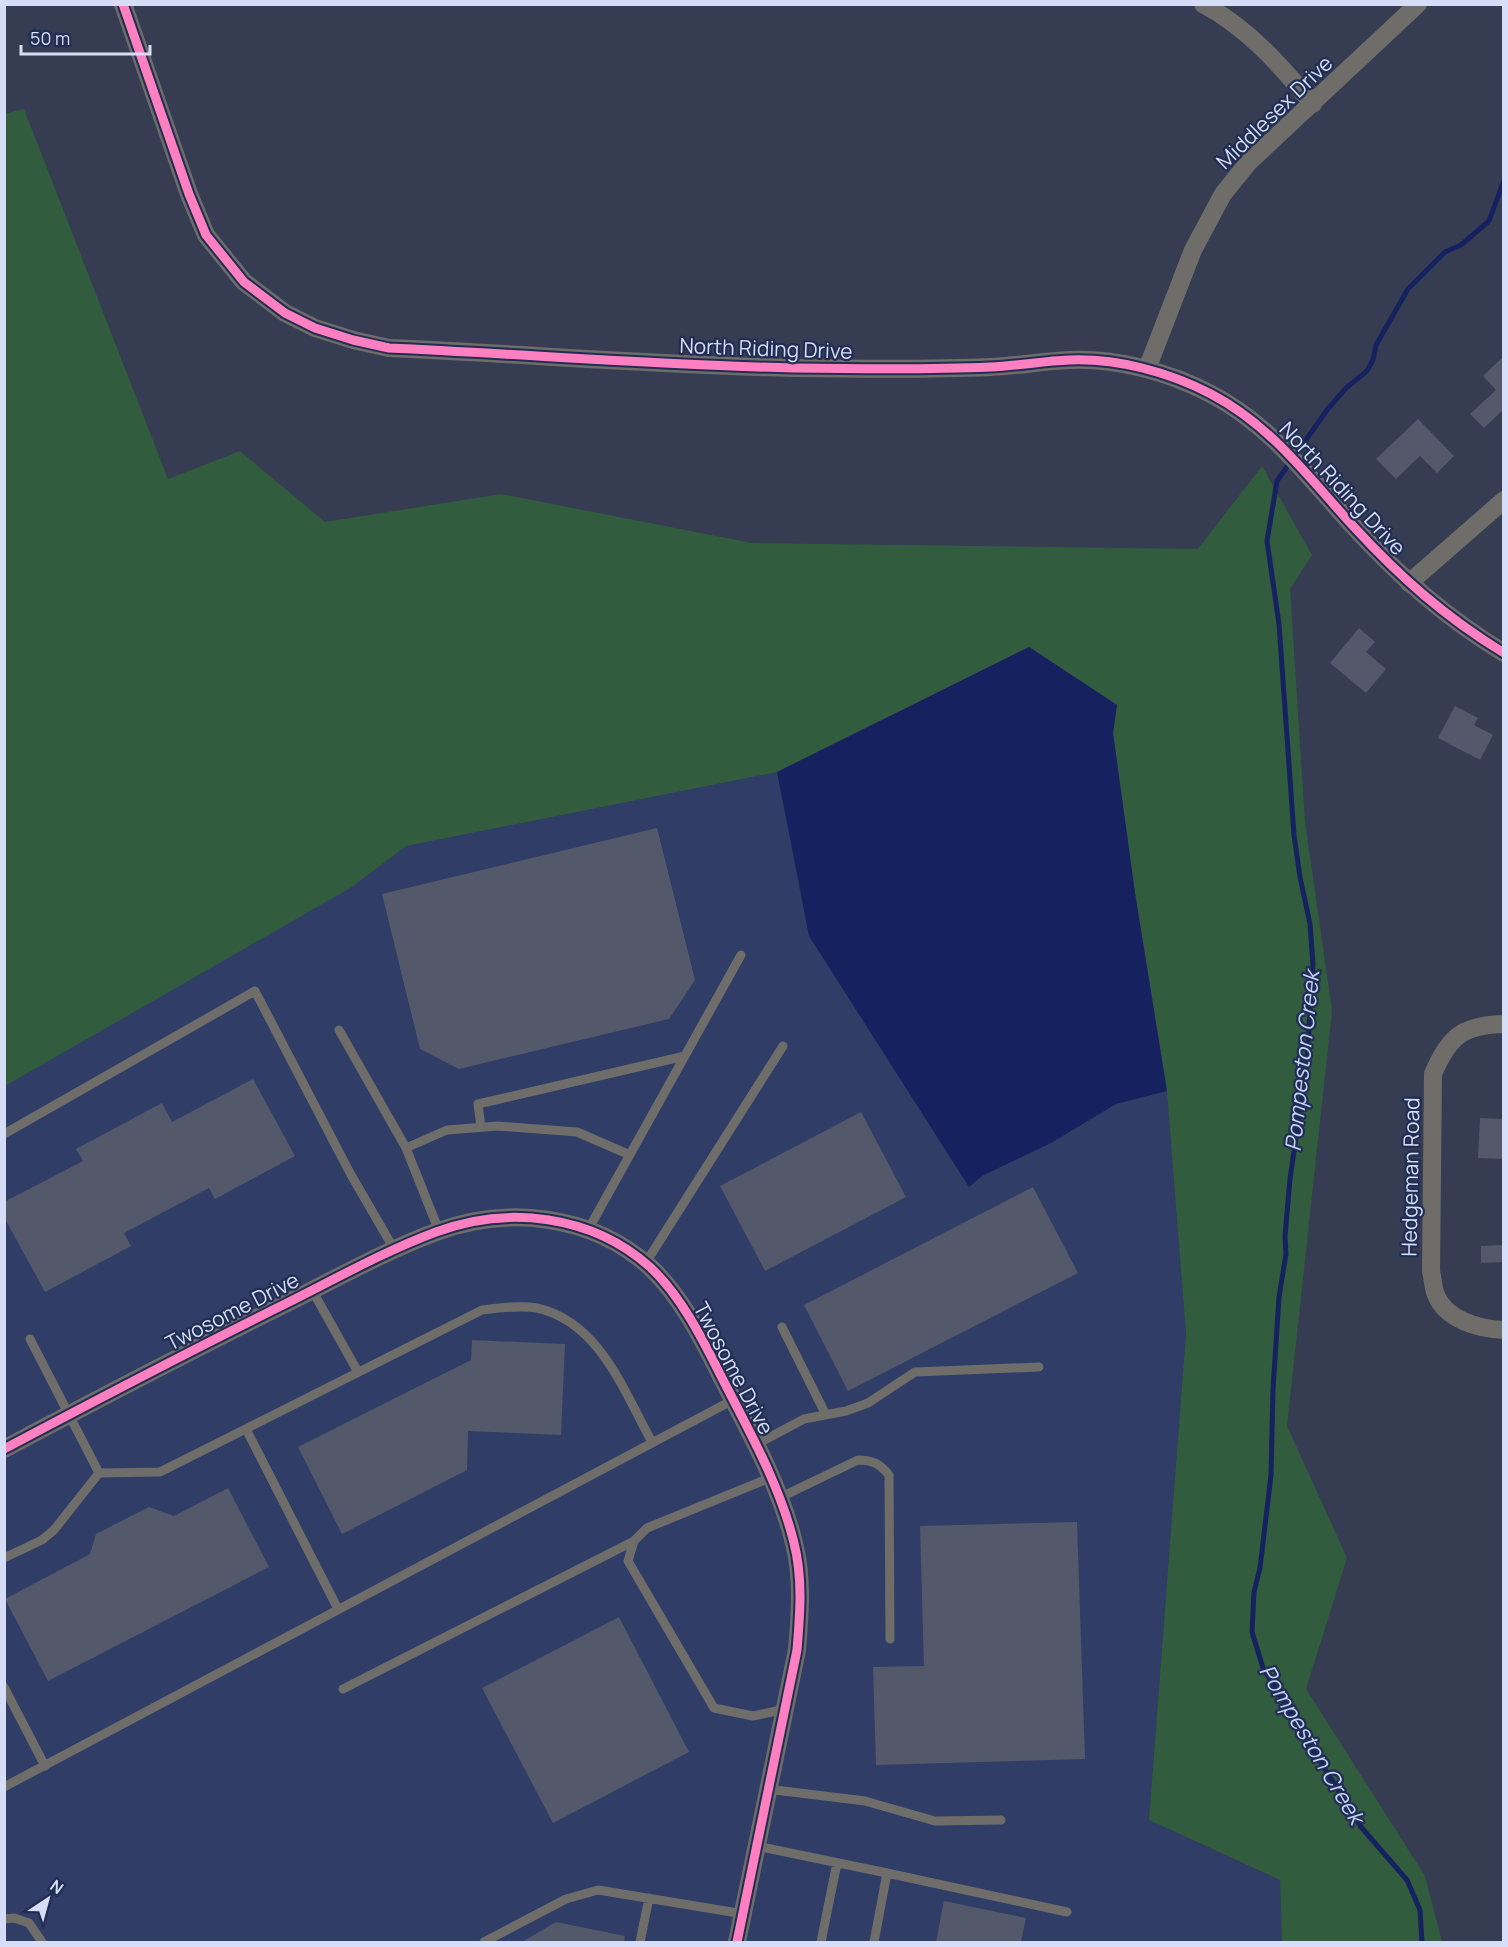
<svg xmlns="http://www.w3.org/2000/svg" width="1508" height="1947" font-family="Manrope,sans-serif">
  <rect width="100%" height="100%" fill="#363d52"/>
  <path fill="#303d67" d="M 4,166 L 95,391 L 266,655 L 1080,614 L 1207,684 L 1167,1091 L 1186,1334 L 1149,1820 L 1280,1881 L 1282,1942 L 5,1942 Z"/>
  <path fill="#315c3d" d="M 24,109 L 168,479 L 240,451 L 325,522 L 501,494 L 752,543 L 1198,549 L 1262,466 L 1312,555 L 1290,589 L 1305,822 L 1332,1011 L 1287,1426 L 1347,1558 L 1306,1689 L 1425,1876 L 1442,1942 L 1282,1942 L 1280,1880 L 1149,1820 L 1186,1334 L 1167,1091 L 1135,893 L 1113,733 L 1117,705 L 1029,647 L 777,772 L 406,846 L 352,887 L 5,1086 L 4,114 Z"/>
  <path fill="#162260" d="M 1029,647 L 1117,705 L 1113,733 L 1135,893 L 1167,1091 L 1116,1104 L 1051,1143 L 982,1176 L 969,1187 L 809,936 L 777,772 Z"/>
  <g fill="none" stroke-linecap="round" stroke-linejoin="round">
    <path stroke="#162260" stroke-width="5" d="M 1422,1942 L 1420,1910 L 1407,1880 L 1361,1827 L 1325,1769 L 1263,1668 L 1252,1632 L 1254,1592 L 1260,1568 L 1271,1475 L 1273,1389 L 1279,1297 L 1286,1254 L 1285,1236 L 1290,1179 L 1307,1061 L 1313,964 L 1310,924 L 1300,877 L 1294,835 L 1279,624 L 1267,541 L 1277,481 L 1327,410 L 1346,388 L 1367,371 L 1373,360 L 1376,345 L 1408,289 L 1445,252 L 1461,245 L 1489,221 L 1504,180"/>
  </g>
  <path fill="#53586a" d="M 1503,357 L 1503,410 L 1484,428 L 1470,414 L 1496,390 L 1483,376 Z
    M 1418,419 L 1454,456 L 1437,473 L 1420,456 L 1396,479 L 1376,459 Z
    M 1359,628 L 1375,642 L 1366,652 L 1386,669 L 1366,693 L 1330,663 Z
    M 1455,706 L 1478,718 L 1474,725 L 1493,735 L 1480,760 L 1438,738 Z
    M 657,828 L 695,980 L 669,1019 L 459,1069 L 420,1049 L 382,894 Z
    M 253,1079 L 295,1156 L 215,1199 L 209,1188 L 124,1233 L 131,1246 L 45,1292 L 4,1217 L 4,1202 L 83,1161 L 76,1149 L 162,1103 L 172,1122 Z
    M 861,1112 L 906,1197 L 765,1271 L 720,1186 Z
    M 1480,1118 L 1503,1119 L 1503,1159 L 1478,1158 Z
    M 1033,1187 L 1078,1273 L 848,1391 L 804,1305 Z
    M 1503,1245 L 1503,1262 L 1481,1263 L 1481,1246 Z
    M 472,1340 L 565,1344 L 561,1435 L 468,1431 L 467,1470 L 342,1534 L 298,1447 L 471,1360 Z
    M 228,1488 L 269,1567 L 48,1681 L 5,1599 L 90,1554 L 96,1534 L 149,1507 L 174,1516 Z
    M 1077,1522 L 1085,1759 L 876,1765 L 873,1667 L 924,1666 L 920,1526 Z
    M 619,1617 L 689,1752 L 553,1823 L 482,1688 Z
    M 944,1901 L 1026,1918 L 1021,1942 L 936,1942 Z
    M 556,1922 L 625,1936 L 624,1942 L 522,1942 Z"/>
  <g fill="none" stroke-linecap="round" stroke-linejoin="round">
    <path stroke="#6e6d6a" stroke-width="9" d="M 339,1030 L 406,1148
      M 481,1127 L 478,1104 L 685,1056
      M 4,1134 L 255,991 L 350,1173 L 394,1249
      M 588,1230 L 741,955
      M 439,1231 L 406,1148 L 447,1130 L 498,1126 L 577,1132 L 630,1155
      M 645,1264 L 783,1046
      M 312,1290 L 358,1372
      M 782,1327 L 826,1415
      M 30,1339 L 99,1473
      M 246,1429 L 338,1609
      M 755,1445 L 804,1419 L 846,1411 L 868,1403 L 915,1372 L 1039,1367
      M 770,1478 L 647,1528 L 634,1541 L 628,1561 L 714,1708 L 753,1716 L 785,1709
      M 779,1498 L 858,1460 C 873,1460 880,1464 889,1475 L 890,1639
      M 4,1558 L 42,1540 L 54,1530 L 99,1473 L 160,1472 L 482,1310 C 499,1308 520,1305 537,1308 C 600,1322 624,1392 652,1442
      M 4,1687 L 45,1766
      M 343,1689 L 634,1541
      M 4,1787 L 733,1400
      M 767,1789 L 865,1801 L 935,1821 L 1001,1820
      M 757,1846 L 887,1873 L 874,1942
      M 887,1873 L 1067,1912
      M 4,1919 L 14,1918 L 29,1923 L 42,1942
      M 484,1942 L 566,1899 L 598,1890 L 744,1914
      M 640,1942 L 649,1898
      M 821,1942 L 837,1863"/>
    <path stroke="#6e6d6a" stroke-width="18" d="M 123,4 L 189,194 L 206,235 L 244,282 L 285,313 L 315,328 L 353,340 L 389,348 C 524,354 659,365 794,368 C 859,369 925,370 990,367 C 1017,366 1043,361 1069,360 C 1117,358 1169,372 1211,394 C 1272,426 1309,478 1354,527 C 1400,577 1445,617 1504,653
      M 1203,4 C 1248,28 1280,65 1313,104
      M 1147,369 L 1193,250 L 1223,194 L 1248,163 L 1418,4
      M 1409,583 L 1504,500
      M 1504,1024 C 1463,1025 1449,1036 1433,1074 L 1431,1271 C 1433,1279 1433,1288 1436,1295 C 1446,1320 1479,1329 1504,1330
      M 4,1449 C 98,1399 192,1350 287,1303 C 337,1278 385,1251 436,1232 C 508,1205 592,1215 650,1267 C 681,1296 702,1338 721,1376 C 748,1429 780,1485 794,1543 C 803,1578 800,1614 797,1650 L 737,1942"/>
    <defs>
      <path id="cycleway" d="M 123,4 L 189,194 L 206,235 L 244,282 L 285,313 L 315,328 L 353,340 L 389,348 C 524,354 659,365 794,368 C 859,369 925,370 990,367 C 1017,366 1043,361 1069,360 C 1117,358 1169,372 1211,394 C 1272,426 1309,478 1354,527 C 1400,577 1445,617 1504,653
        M 4,1449 C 98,1399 192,1350 287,1303 C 337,1278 385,1251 436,1232 C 508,1205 592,1215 650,1267 C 681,1296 702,1338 721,1376 C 748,1429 780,1485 794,1543 C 803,1578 800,1614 797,1650 L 737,1942"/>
    </defs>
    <use href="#cycleway" stroke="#212d52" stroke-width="13"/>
    <use href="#cycleway" stroke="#ff80c0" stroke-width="9"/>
  </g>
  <g text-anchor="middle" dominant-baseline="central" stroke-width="4.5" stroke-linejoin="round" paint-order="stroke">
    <g font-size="21" fill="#d5def6" stroke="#212d52">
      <text transform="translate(1274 112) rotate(-44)">Middlesex Drive</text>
      <text transform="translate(766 348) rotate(2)">North Riding Drive</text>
      <text transform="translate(1343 488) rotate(47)">North Riding Drive</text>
      <text transform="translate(1410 1177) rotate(-89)">Hedgeman Road</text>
      <text transform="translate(232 1311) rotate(-27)">Twosome Drive</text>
      <text transform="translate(734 1368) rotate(62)">Twosome Drive</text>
    </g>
    <g font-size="22" font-style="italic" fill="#c4d3fc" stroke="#212d52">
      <text transform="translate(1302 1061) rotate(-84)">Pompeston Creek</text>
      <text transform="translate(1312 1744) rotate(59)">Pompeston Creek</text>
    </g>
  </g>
  <rect width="1508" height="1947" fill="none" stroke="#d5def6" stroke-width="12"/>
  <g transform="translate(48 1899) rotate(36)" stroke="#212d52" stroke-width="4.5" paint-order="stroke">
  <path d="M0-4.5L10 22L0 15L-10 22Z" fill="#d5def6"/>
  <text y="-9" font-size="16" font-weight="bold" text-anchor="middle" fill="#d5def6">N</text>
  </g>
  <path d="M21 45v9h129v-9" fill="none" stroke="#d5def6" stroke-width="3"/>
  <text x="30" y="45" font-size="18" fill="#d5def6" stroke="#212d52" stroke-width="4.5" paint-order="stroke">50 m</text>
</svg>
